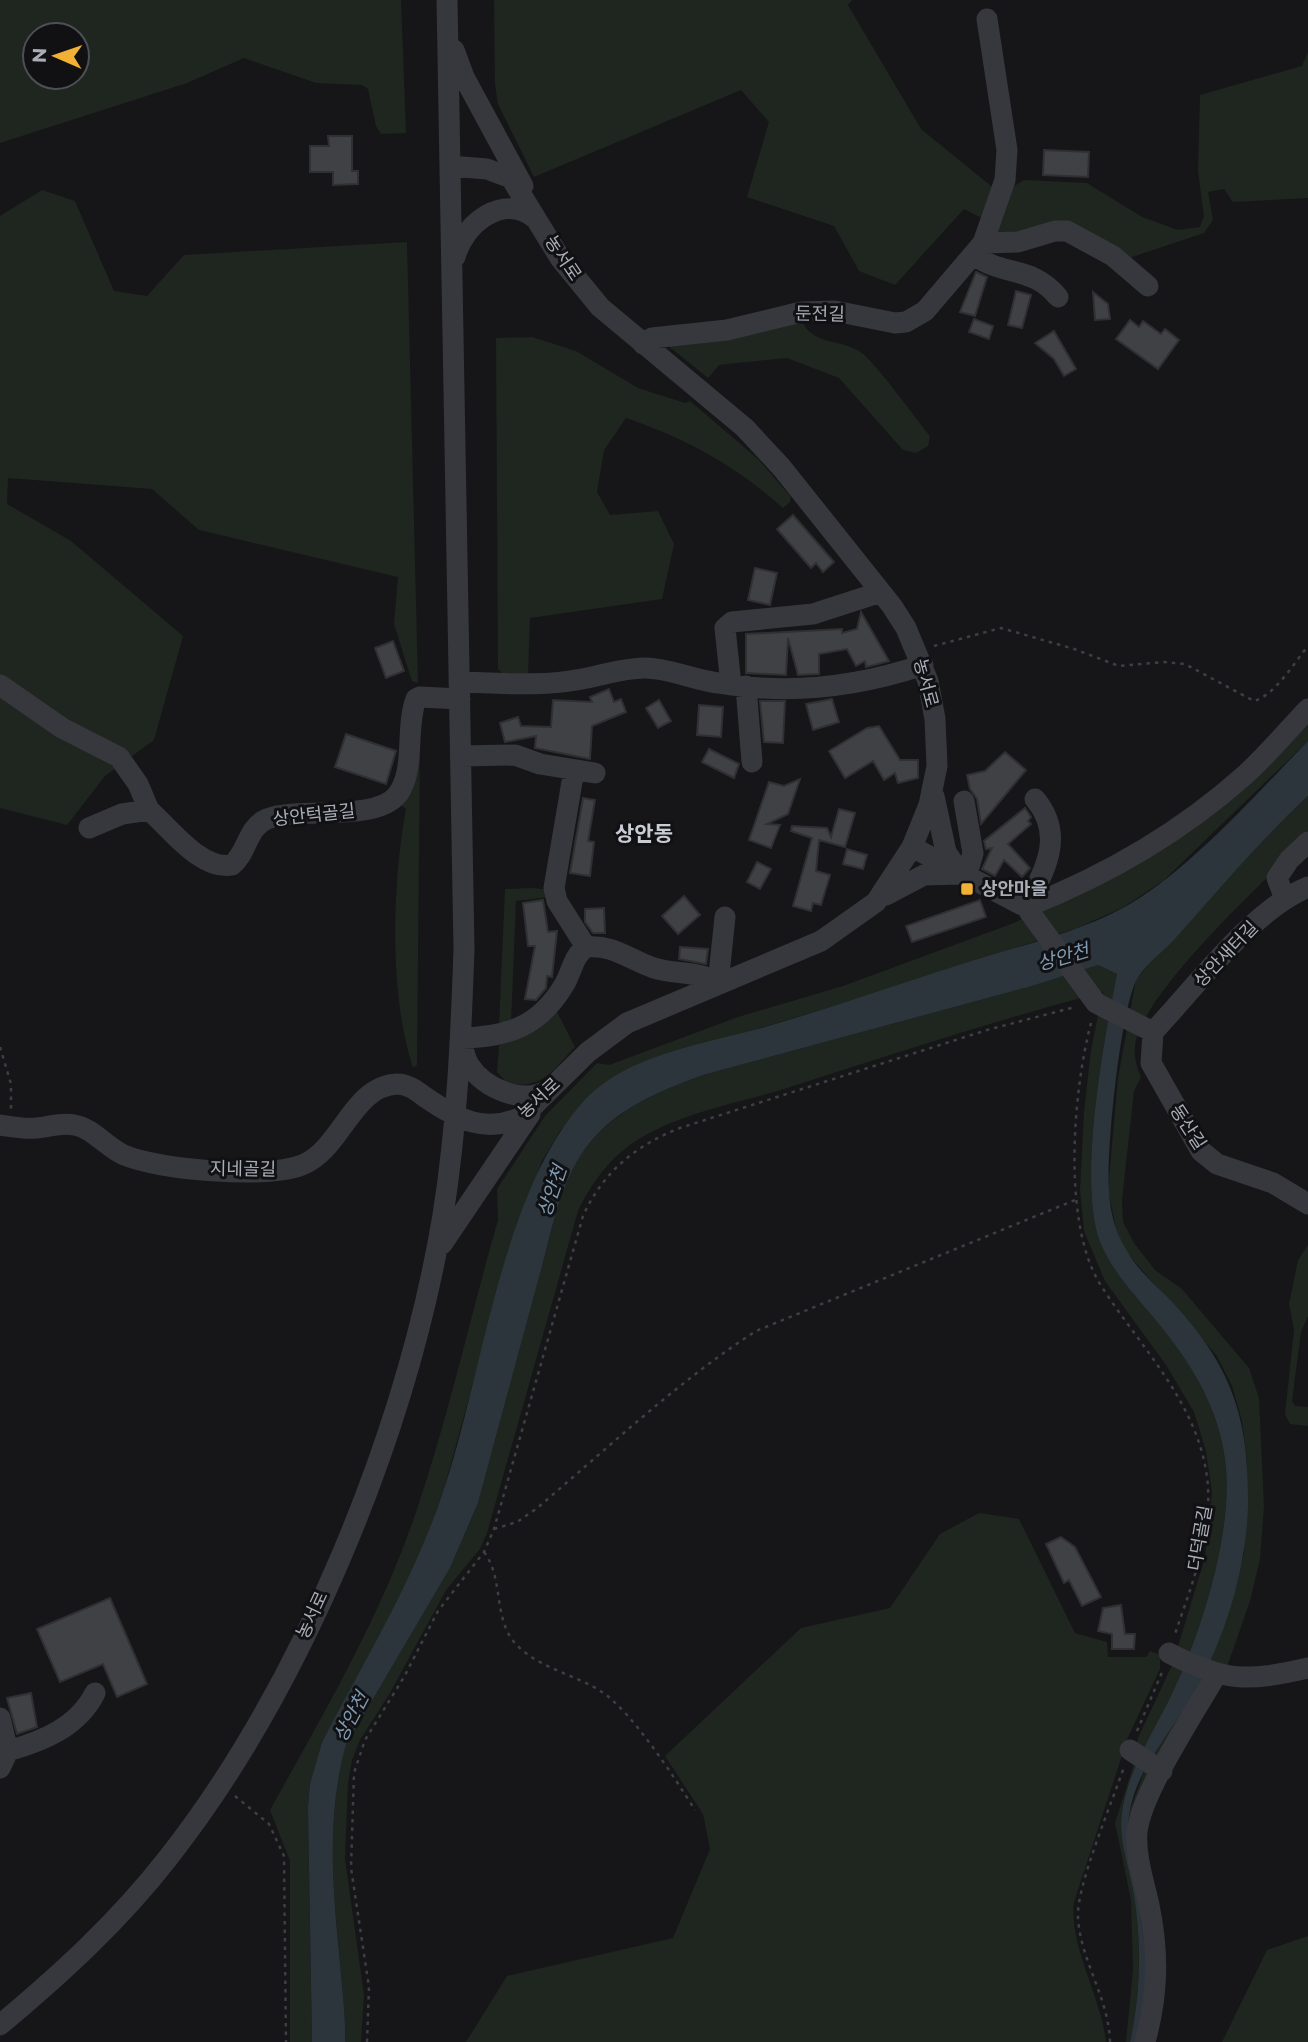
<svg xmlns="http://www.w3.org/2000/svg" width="1308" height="2042" font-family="Montserrat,'Noto Sans KR',sans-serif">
  <rect width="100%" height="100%" fill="#161618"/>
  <path fill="#1e261f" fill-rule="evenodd" d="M 0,0 L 401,0 L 406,133 L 381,134 L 376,126 L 368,89 L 362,85 L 316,83 L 244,58 L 187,83 L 0,143 ZM 35,35 L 77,35 L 77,77 L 35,77 Z
    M 494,0 L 852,0 L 848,5 L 921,129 L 996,190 L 986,220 L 964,209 L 895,285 L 859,271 L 834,226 L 747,197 L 769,122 L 741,90 L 534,177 L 498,104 L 495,84 Z
    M 1308,52 L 1308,198 L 1233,202 L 1224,189 L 1208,192 L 1213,220 L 1204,233 L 1126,259 L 1095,238 L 993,239 L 1006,191 L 1024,180 L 1087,183 L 1142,217 L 1178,230 L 1200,227 L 1204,216 L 1198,171 L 1200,95 L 1302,66 Z
    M 42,190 L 75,201 L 114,291 L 147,296 L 184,255 L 407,242 L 418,683 L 412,681 L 394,624 L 398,577 L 199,530 L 152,489 L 8,478 L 7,504 L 71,541 L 183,636 L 154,740 L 105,776 L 67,825 L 0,808 L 0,216 Z
    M 801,316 C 807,345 840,339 859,351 C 874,360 916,419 930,436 L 928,446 L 916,453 L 903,450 L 839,378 L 787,358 L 719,365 L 708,378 L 666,344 Z
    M 532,337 L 576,351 L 638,388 L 685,403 L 690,401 L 758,459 L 791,497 L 790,502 L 783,508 C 733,464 689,440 626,418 L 604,450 L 597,492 L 610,515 L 658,511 L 674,544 L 662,599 L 530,618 L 528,674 L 502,673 L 498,669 L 496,338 Z
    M 1308,717 L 1308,741 L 1163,881 L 1122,908 L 1077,928 L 865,997 L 665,1056 L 607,1082 L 560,1131 L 542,1161 L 504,1270 L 444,1489 L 424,1545 L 397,1605 L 322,1742 L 310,1784 L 308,1807 L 312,2042 L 290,2042 L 290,1861 L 270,1810 C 325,1711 384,1611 419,1503 C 450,1410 471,1314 498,1220 L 497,1189 L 545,1116 L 597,1063 L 609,1065 L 738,1017 L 843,986 L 1014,923 L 1108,877 Z
    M 420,744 L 417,1065 L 413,1068 C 389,995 392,884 406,809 L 399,803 Z
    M 1308,796 L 1308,836 C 1264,883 1152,982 1136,1040 C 1133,1053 1136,1066 1141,1077 L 1134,1091 L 1122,1200 L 1123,1222 L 1134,1243 L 1155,1270 L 1182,1289 L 1249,1368 L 1259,1398 L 1264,1506 L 1260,1559 L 1250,1601 L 1227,1667 L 1141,1801 L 1148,1995 L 1129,1812 L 1150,1756 L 1190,1701 L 1232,1599 L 1244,1554 L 1247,1461 L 1242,1421 L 1232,1386 L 1217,1356 L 1128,1254 L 1117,1234 L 1108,1189 L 1118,1078 L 1136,979 L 1278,823 Z
    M 533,888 L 549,890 L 549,897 L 516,901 L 511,1024 L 499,1028 L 505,889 Z
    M 1098,965 L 1117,974 C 1104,1040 1078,1177 1099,1238 C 1110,1269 1133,1293 1154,1317 C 1191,1361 1221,1410 1226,1468 C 1232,1537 1199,1640 1168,1702 C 1150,1737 1128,1772 1122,1812 C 1118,1838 1128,1864 1133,1890 C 1142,1941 1141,1992 1130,2042 L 1126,2042 L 1133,1969 L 1131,1900 L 1115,1823 L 1135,1761 L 1138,1738 L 1173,1663 L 1205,1557 L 1212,1492 L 1206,1451 L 1194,1412 L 1166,1365 L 1105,1281 L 1084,1231 L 1080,1190 L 1084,1112 L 1091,1050 L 1103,992 C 996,1020 890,1055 784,1089 C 737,1103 681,1113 639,1139 C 611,1156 592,1182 578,1211 L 487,1533 L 480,1549 L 446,1590 L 390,1693 L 360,1740 L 352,1760 L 348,1783 L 345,1859 L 364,1995 L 361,2042 L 345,2042 C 346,2011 341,1982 339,1952 C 332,1881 327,1813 346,1745 L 450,1568 L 478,1503 C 498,1429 518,1355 538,1281 C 550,1240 557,1192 581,1155 C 609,1112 657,1092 703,1075 L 1032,986 Z
    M 554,1006 L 575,1047 C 551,1072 545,1088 508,1084 L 497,1072 L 499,1045 L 513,1040 Z
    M 1308,1245 L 1308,1316 L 1301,1332 L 1292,1401 L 1295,1406 L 1308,1407 L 1308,1426 L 1290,1424 L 1285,1414 L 1294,1330 L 1289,1304 L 1298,1260 Z
    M 979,1513 L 1019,1519 L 1075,1633 L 1107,1642 L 1108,1657 L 1146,1657 L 1150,1651 L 1160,1655 L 1160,1669 L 1128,1737 L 1074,1902 C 1069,1947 1101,1995 1106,2042 L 466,2042 L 507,1976 L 673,1938 L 710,1849 L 703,1814 L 665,1756 L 801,1628 L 890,1608 L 940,1534 Z
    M 1308,1936 L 1308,2042 L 1222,2042 L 1267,1950 Z"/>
  <path fill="#2c353c" d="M 1308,741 L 1308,796 C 1259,841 1217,892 1172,942 C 1161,953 1143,967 1136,981 C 1120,1014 1106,1151 1109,1190 C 1110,1212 1115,1232 1127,1251 C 1138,1271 1158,1287 1174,1304 C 1233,1369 1249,1418 1248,1506 C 1246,1573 1223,1645 1189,1701 C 1164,1743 1131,1775 1128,1826 L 1148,1968 L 1138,2042 L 1130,2042 C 1141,1992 1142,1941 1133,1890 C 1128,1864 1118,1838 1122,1812 C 1128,1772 1150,1737 1168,1702 C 1199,1640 1232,1538 1226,1468 C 1221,1410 1191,1362 1154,1318 C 1133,1293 1110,1269 1099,1239 C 1078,1177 1104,1040 1117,974 L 1098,965 L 1032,986 L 703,1075 C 657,1092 609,1111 581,1155 C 557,1192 550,1240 538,1281 C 518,1355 498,1429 478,1503 L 450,1568 L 346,1745 C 327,1813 332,1881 339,1952 C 341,1982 346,2011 345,2042 L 312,2042 L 308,1807 L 310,1784 L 322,1742 C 365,1660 412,1583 442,1495 C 483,1377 500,1195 583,1102 C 626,1054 706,1044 765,1027 C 831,1008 896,985 962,964 C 1015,947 1071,935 1121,909 C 1185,875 1257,793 1308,741 Z"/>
  <path fill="#404145" stroke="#303034" stroke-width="2" d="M 328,136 L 352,136 L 352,171 L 358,171 L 358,184 L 333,185 L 333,172 L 310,172 L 310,146 L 329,146 Z
    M 1044,150 L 1089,152 L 1088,177 L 1043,175 Z
    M 976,272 L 987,277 L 975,316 L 960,312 Z
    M 1016,291 L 1031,295 L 1022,328 L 1008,325 Z
    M 1093,292 L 1108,304 L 1110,319 L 1095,320 Z
    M 974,319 L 993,326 L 989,339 L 969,332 Z
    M 1130,320 L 1139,327 L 1143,321 L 1161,334 L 1165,329 L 1179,340 L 1158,369 L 1116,339 Z
    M 1054,331 L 1076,369 L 1064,376 L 1054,359 L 1035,343 Z
    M 793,515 L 834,562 L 823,572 L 816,563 L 811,568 L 777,529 Z
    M 755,568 L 777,573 L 770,605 L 748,600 Z
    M 861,612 L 889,661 L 866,667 L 865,661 L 856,666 L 847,649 L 819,654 L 819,674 L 798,675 L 788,638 L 786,675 L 746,673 L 746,634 L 842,629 L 842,633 L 857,629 Z
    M 393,641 L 404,671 L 386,678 L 375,648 Z
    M 609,689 L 614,702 L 621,699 L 626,712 L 592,726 L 590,759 L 535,748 L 536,736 L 505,742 L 500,723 L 518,717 L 521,726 L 551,727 L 553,700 L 592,702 L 590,697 Z
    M 832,699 L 839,722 L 813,730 L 806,704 Z
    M 659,700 L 671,721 L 658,728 L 646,708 Z
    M 760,701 L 785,701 L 783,743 L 764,742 Z
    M 699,705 L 723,707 L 721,737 L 697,735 Z
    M 879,726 L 900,760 L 918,760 L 918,778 L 898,783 L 895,773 L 884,780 L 873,761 L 845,778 L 829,751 L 867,728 Z
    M 346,734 L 396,751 L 386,784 L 335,767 Z
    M 709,749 L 739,764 L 734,778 L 702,762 Z
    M 1005,752 L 1026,770 L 981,824 L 977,799 L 970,789 L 967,775 L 985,771 Z
    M 800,779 L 788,814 L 767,824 L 780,825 L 771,848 L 749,840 L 769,782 L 784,786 Z
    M 583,798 L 595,800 L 588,841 L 594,842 L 590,876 L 570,873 Z
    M 1025,808 L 1031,817 L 1028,821 L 1031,824 L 1008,844 L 1030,868 L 1022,877 L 1004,860 L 995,876 L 982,869 L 992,848 L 986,849 L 984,841 Z
    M 839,809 L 855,813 L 845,847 L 819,840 L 816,871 L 830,875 L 821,905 L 813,903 L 811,911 L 793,906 L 812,838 L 791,831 L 792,826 L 827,828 L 831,837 Z
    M 847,849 L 867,855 L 863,869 L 843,864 Z
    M 757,862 L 771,869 L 760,889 L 747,882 Z
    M 684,896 L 700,915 L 678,934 L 662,916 Z
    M 543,900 L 548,932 L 557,931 L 552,977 L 547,976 L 546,988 L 536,1000 L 525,999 L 535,946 L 528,946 L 523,903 Z
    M 980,900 L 986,917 L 912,942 L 906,926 Z
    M 604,908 L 605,933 L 593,933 L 585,922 L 585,909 Z
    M 680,947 L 708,949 L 706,964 L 679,959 Z
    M 1061,1537 L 1075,1547 L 1101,1597 L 1082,1606 L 1069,1580 L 1064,1583 L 1046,1544 Z
    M 110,1598 L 147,1684 L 117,1697 L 103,1664 L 60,1682 L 37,1629 Z
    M 1121,1605 L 1125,1634 L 1135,1634 L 1134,1649 L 1112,1649 L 1112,1634 L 1098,1631 L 1103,1608 Z
    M 31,1693 L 37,1727 L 17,1734 L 7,1698 Z"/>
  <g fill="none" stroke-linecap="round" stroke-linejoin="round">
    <path stroke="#3d3f44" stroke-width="2.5" stroke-dasharray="3.5 5" stroke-linecap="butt" d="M 934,646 L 1001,628 L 1074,649 L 1119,666 L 1163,662 L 1185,664 L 1254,701 C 1275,695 1294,663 1308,646
      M 1091,1023 C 1073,1091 1062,1223 1100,1284 C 1139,1346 1197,1401 1207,1477 C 1214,1532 1191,1586 1174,1637
      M 0,1047 L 11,1084 L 11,1109
      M 494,1529 L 517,1522 L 536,1509 C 608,1448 677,1382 756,1331 L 1075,1200
      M 484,1552 C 504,1579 493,1616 514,1642 C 536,1668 575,1674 602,1692 C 633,1713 674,1777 695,1810
      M 1137,1731 L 1163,1670
      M 235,1796 L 269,1824 L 284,1856 L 286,2042
      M 367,2042 L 369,1987 L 351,1868 L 354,1773 L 365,1740 L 404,1677 L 438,1611 L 484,1552 L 494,1529 L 583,1216 C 603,1172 636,1145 680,1128 L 987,1030 L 1075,1007
      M 1110,2042 C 1109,1998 1080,1960 1078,1917 C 1076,1887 1113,1800 1124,1767"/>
    <path stroke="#37383d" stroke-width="21" d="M 454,50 L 464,77 L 523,186
      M 983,243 L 1018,242 L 1055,231 L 1067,231 L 1113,256 L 1148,286
      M 974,255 C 1003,277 1032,265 1058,297
      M 455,257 C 464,223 504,192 536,219
      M 643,344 L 652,338 L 727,330 L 801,312 L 835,311 L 895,323 L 906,322 L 925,311 L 983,243 L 1005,180 L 1007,150 L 987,19
      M 459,682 C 499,683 542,687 582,679 C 604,675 622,668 645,668 C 669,668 693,680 718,683 C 787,695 857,687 923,665
      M 0,685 L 62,728 L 119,757 L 138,784 L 149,810
      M 731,685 L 725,628 L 732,622 L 813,614 L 881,592
      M 746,686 L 752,762
      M 461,756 L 515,755 L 540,764 L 595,773
      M 574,770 L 554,888 L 557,901 L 586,947
      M 934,796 L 946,852 L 958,870
      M 964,801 L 973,853 L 966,877
      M 89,828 L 122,814 L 149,810 C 170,828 201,871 232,865 C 248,852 247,827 267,819 C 299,806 376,823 398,794 C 416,769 405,728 416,699 L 420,697 L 460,699
      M 912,847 L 1026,907 L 1096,1003 L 1153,1032
      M 886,895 L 924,875 L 960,874
      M 1285,899 L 1277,878 L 1289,860 L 1308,842
      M 1026,907 C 1105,876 1181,832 1245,775 C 1267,755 1287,731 1308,709
      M 1026,907 C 1044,871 1066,836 1035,799
      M 1153,1032 L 1151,1063 L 1201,1151 L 1217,1164 L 1273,1183 L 1308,1204
      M 1153,1032 C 1196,987 1251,911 1308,887
      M 548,1090 C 523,1105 485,1089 469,1065 C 464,1057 463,1048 461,1038 C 507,1037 539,1027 564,985 C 572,972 573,956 586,947 C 613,944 630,960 654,968 C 676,975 700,970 718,984 L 725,917
      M 0,1125 C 12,1127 25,1129 37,1128 C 49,1127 62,1122 74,1125 C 93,1128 106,1147 124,1155 C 159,1170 266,1179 302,1165 C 341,1150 352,1086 397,1084 C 408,1084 417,1091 425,1097 C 457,1119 486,1135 523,1116 L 588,1052 L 627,1023 L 821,941 L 876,902 L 912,847 L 929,805 L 937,766 L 935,719 L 928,681 L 906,628 L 892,606 L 782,468 L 745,428 L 600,307 L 560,258 L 511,178 L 487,169 L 450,166
      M 442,1244 L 530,1114
      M 1169,1653 C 1225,1682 1247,1682 1308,1668
      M 0,1718 L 8,1751 L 0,1768
      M 1130,1750 L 1162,1771
      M 8,1751 C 43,1741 78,1727 95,1693
      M 0,2025 C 61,1974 119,1921 168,1858 C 303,1686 407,1431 443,1215 C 457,1127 461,1038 464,949 L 447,0
      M 1145,2042 C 1158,1994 1159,1954 1149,1905 C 1144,1882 1135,1856 1137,1832 C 1141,1793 1195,1712 1216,1675"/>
  </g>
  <rect fill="#f2b134" stroke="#111113" stroke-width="2.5" x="960" y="882" width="14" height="14" rx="3.5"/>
  <g text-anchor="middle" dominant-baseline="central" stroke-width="6" stroke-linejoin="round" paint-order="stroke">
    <g font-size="18" fill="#a8adb8" stroke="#111113">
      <text transform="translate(563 258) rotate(56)">농서로</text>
      <text transform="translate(820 314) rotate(1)">둔전길</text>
      <text transform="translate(926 683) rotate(75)">농서로</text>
      <text transform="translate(314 815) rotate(-6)">상안턱골길</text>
      <text transform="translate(1226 954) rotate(-46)">상안새터길</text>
      <text transform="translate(539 1098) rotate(-43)">농서로</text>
      <text transform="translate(1188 1127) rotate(57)">동산길</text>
      <text transform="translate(243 1169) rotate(1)">지네골길</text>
      <text transform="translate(1200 1538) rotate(-80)">더덕골길</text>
      <text transform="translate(312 1615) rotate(-65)">농서로</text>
    </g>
    <g font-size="18" font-weight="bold" fill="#a8adb8" stroke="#111113" text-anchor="start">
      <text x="981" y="889">상안마을</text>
    </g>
    <g font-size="19" font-style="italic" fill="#7f9bb3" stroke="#111113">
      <text transform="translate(1063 957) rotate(-16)">상안천</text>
      <text transform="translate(552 1191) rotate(-71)">상안천</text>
      <text transform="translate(351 1717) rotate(-62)">상안천</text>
    </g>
    <g font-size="21" font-weight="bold" fill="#c9ccd4" stroke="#111113">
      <text x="644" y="833">상안동</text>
    </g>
  </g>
  <g transform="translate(56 56) rotate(272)"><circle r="33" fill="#111113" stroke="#4d4f55" stroke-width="2"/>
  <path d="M0-5L12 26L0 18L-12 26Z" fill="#f2b134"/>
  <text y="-10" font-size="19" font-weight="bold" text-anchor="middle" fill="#a8adb8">N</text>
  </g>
</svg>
